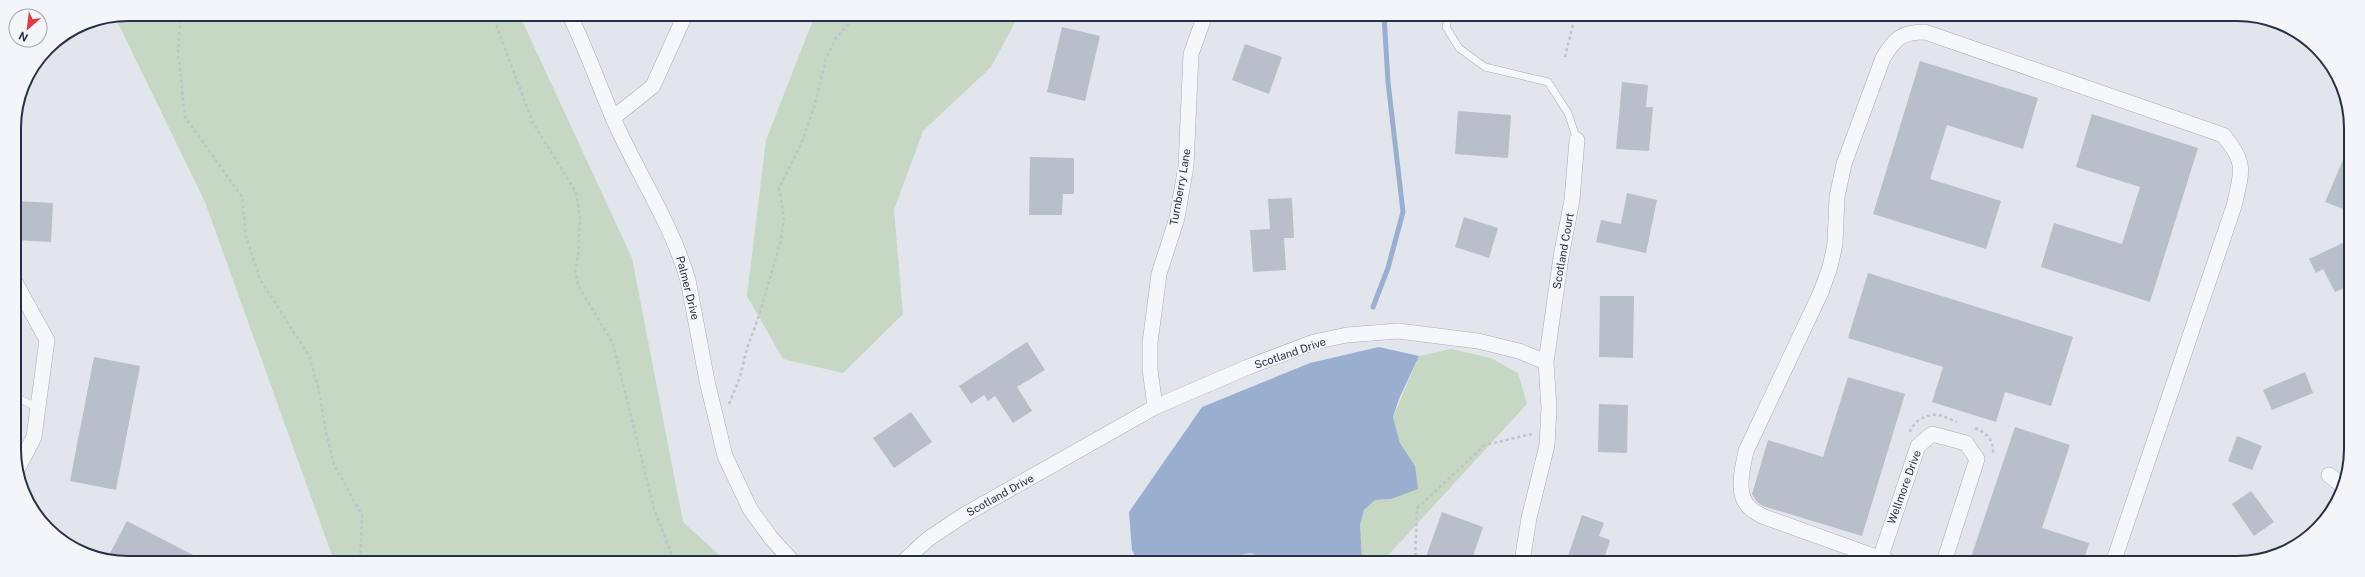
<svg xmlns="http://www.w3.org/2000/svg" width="2365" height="577" font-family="'Public Sans',sans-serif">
  <rect width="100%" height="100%" fill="#e3e5ec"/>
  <path fill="#c6d7c3" d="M 128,14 L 519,14 L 632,258 L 683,522 L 726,561 L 334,561 L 205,202 L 115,17 Z
    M 815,15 L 1019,15 L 991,67 L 923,131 L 894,210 L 903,314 L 843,373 L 783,359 L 747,296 L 766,140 Z
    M 1451,349 L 1491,358 L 1518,373 L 1527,404 L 1382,562 L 1329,562 L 1360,525 L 1364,510 L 1375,500 L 1391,499 L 1415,466 L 1400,443 L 1393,417 L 1419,356 Z
    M 1250,553 L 1275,562 L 1225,562 L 1231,557 Z"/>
  <path fill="#9aafd0" d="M 1379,347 L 1419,356 L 1399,399 L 1393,417 L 1400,443 L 1415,466 L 1418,489 L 1391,499 L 1375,500 L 1364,510 L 1360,525 L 1362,562 L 1275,562 L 1250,553 L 1231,557 L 1225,562 L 1138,562 L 1132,550 L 1129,512 L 1202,407 L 1310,363 Z"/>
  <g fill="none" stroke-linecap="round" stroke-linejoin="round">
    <path stroke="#9aafd0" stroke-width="5" d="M 1373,307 L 1388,268 L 1403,212 L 1388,82 L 1384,15"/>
  </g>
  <path fill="#b9becb" d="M 1062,27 L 1100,36 L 1085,101 L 1047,92 Z
    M 1245,44 L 1282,57 L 1269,94 L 1232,80 Z
    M 1920,61 L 2038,98 L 2023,149 L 1947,125 L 1930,179 L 2001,201 L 1986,249 L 1873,214 Z
    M 1622,82 L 1648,85 L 1646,107 L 1653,107 L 1649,151 L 1616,149 Z
    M 1458,111 L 1511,115 L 1508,158 L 1455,154 Z
    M 2092,114 L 2198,148 L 2150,302 L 2041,267 L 2054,223 L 2122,244 L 2140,187 L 2076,167 Z
    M 2349,146 L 2349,211 L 2325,202 Z
    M 1030,157 L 1074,158 L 1074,194 L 1063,194 L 1062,215 L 1029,215 Z
    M 1627,193 L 1657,200 L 1646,253 L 1596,242 L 1601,220 L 1621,224 Z
    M 1292,198 L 1294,238 L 1284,238 L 1286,270 L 1253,272 L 1250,230 L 1270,229 L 1268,199 Z
    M 15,201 L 53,203 L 51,242 L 15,240 Z
    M 1464,217 L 1498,228 L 1489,258 L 1455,247 Z
    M 2349,240 L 2349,286 L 2335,292 L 2323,269 L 2316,273 L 2309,259 Z
    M 1868,273 L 2073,337 L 2051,406 L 2005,392 L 1996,422 L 1932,402 L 1943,367 L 1848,338 Z
    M 1600,296 L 1634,296 L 1633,358 L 1599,357 Z
    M 1027,342 L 1045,370 L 1017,387 L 1032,411 L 1013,423 L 995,396 L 988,401 L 984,395 L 971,404 L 959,386 Z
    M 94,357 L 140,366 L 116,490 L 70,481 Z
    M 2305,372 L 2313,393 L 2272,410 L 2263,390 Z
    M 1848,377 L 1905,394 L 1862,536 L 1763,506 L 1757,502 L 1752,494 L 1768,440 L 1823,457 Z
    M 1599,404 L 1628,405 L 1627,453 L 1598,452 Z
    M 911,412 L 932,442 L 894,468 L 873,438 Z
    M 2015,427 L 2070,445 L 2042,528 L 2089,543 L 2083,563 L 1969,563 Z
    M 2237,436 L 2262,446 L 2252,470 L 2228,461 Z
    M 2251,491 L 2274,522 L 2254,536 L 2232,504 Z
    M 1442,512 L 1483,527 L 1471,562 L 1424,562 Z
    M 1582,515 L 1604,523 L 1599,536 L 1610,540 L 1603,562 L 1566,562 Z
    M 127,521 L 205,561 L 106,561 Z"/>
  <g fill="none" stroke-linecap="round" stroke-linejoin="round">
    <defs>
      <path id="service" d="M 1449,15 L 1446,27 L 1459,48 L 1485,67 L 1548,82 L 1568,113 L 1577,140
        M 16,397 L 38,408"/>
      <path id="minor" d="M 569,14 C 586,48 598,83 613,118 C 637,173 671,222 688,280 L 707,381 L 725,456 L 750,509 L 771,538 L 792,561
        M 613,118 L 653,86 L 685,15
        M 15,282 L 47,340 L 34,437 L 16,472
        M 1155,407 L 1150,369 L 1150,343 L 1159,274 L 1177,218 L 1186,166 L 1191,54 L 1205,15
        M 2329,475 L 2343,486
        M 903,562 L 928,539 L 964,515 L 1155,407 L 1248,367 L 1314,342 L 1347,335 L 1398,331 L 1478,341 L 1519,351 L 1546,362
        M 1522,562 L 1529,518 L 1547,445 L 1549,408 L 1546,362 L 1561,257 L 1572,200 L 1577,140
        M 1879,562 L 1918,446 L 1932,434 L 1966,443 L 1977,459 L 1944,562
        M 1890,562 L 1762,516 C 1758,513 1752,511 1749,507 C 1735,494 1743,466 1746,451 L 1821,292 L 1830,267 L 1835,244 L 1837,197 L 1844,164 L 1883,58 C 1895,38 1902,32 1925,32 L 2223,135 C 2247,163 2242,171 2234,206 L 2113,563"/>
    </defs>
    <use href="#service" stroke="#a7abb7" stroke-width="8"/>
    <use href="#minor" stroke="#a7abb7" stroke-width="16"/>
    <path stroke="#c0c3cb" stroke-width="2.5" stroke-dasharray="3 3" stroke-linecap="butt" d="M 181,14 L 178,52 L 185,117 L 242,197 L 246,236 L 260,279 L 309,356 L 319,390 L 325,428 L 334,465 L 362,515 L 360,561
      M 492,14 L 533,123 L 576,192 L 580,217 L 578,257 L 575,269 L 578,285 L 613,344 L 654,509 L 674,561
      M 1565,57 L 1575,16
      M 729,404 L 740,377 L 747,348 L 759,316 L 781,240 L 784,217 L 779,188 L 801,144 L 813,111 L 826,59 L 836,38 L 856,15
      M 1975,428 C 1987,433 1994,440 1993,454
      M 1910,432 C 1913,421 1928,413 1939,415 C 1944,416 1951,420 1957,422
      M 1415,562 L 1417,508 L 1485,445 L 1532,434"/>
    <use href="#service" stroke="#f6f7fa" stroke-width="7"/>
    <use href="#minor" stroke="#f6f7fa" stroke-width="15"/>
  </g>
  <g text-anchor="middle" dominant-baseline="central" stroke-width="3.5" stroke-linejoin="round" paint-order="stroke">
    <g font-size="11" fill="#283047" stroke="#f3f5f9">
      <text transform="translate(1180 187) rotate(-80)">Turnberry Lane</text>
      <text transform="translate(1563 251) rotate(-80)">Scotland Court</text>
      <text transform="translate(688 288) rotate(76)">Palmer Drive</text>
      <text transform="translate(1290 353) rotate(-19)">Scotland Drive</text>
      <text transform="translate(1904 487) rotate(-70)">Wellmore Drive</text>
      <text transform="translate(1000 495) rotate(-29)">Scotland Drive</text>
    </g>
  </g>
  <path d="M0 0H2365V577H0ZM128 21H2237A107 107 0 0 1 2344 128V449A107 107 0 0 1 2237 556H128A107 107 0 0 1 21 449V128A107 107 0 0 1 128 21Z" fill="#f3f5f9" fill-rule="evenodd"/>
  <path fill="none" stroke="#283047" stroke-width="2" d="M128 21H2237A107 107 0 0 1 2344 128V449A107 107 0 0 1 2237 556H128A107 107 0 0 1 21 449V128A107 107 0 0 1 128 21Z"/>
  <g transform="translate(28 28) rotate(208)"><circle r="19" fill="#f3f5f9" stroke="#a2a6b2"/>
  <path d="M0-3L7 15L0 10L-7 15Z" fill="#de3b43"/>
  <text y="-6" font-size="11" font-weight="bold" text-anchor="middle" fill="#283047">N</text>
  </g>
</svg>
